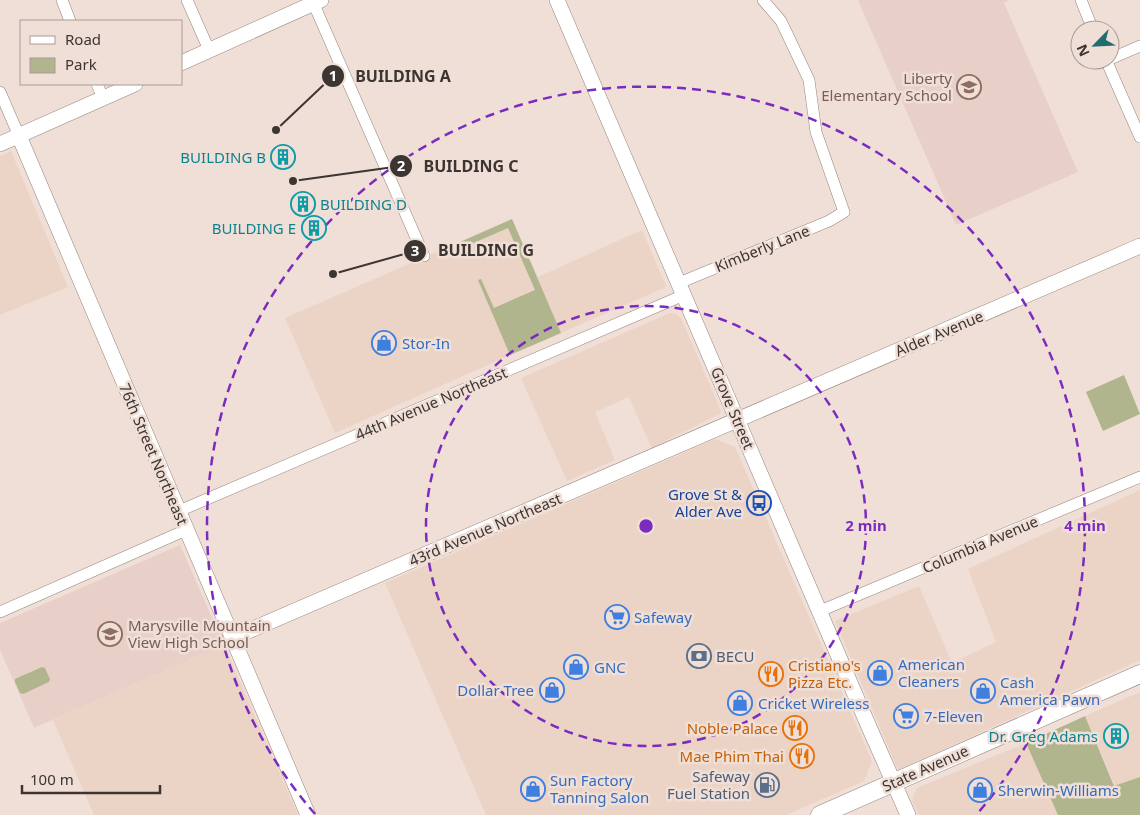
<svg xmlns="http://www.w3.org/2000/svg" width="1140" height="815" font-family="'Noto Sans',sans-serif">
  <rect width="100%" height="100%" fill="#f0dfd7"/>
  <path fill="#ebd3c6" d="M 11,151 L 68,287 L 0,315 L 0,156 Z
    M 512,219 L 538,277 L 642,230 L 666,286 L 664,288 L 510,355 L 335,433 L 285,318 Z
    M 670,313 L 676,314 L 681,318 L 721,411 L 720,414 L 667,440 L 653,451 L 629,397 L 595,412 L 615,460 L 567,481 L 521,378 Z
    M 715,439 L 735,447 L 872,761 L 864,781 L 786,815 L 486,815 L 385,583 Z
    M 1140,490 L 1140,660 L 898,770 L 835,621 L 919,586 L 952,663 L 996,642 L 968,569 Z
    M 224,645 L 298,815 L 94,815 L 53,720 Z
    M 1140,692 L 1140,777 L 1115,786 L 1085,716 Z
    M 1026,743 L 1058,815 L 919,815 L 912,800 L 917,788 Z"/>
  <path fill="#e8d0c8" d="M 858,0 L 1010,0 L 1004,3 L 1078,172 L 956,225 Z
    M 180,545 L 224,645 L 34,728 L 0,650 L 0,623 Z"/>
  <path fill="#b0b58d" d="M 512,219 L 561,333 L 510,355 L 478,280 L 481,279 L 494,308 L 535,290 L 508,228 L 462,248 L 460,242 Z
    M 1124,375 L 1140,414 L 1103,431 L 1086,392 Z
    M 42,667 L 45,668 L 50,679 L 49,682 L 23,694 L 20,693 L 15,682 L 15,679 Z
    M 1085,716 L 1114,786 L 1140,777 L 1140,815 L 1058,815 L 1026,743 Z"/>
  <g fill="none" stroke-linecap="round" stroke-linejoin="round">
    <defs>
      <path id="street" d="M 62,0 L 70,21
        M 187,0 L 209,50
        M 312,0 L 424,256
        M 1081,0 L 1093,30
        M 1110,59 L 1140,46
        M 1106,60 L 1140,137
        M 97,84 L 103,98
        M 0,92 L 19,136
        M 679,283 L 829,221 L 844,212 L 816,132 L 809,80 L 781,21 L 763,0
        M 179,511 L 684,295
        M 820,611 L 1140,477
        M 0,612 L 186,530"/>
      <path id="secondary" d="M 557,0 L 869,727 L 908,815
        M 181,63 L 321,0
        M 19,136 L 308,815
        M 0,144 L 135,84
        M 232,638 L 1140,246"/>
      <path id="primary" d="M 820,815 L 1140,674"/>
    </defs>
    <use href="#street" stroke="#94857d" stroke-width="12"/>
    <use href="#secondary" stroke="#94857d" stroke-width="16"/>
    <use href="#primary" stroke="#94857d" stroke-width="19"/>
    <use href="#street" stroke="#fff" stroke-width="11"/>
    <use href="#secondary" stroke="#fff" stroke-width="15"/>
    <use href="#primary" stroke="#fff" stroke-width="18"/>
  </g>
  <g fill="none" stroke="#7b2cbf" stroke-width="2.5" stroke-dasharray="9 6">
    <circle cx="646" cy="526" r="220"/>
    <path d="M315 814A439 439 0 1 1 977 814"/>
  </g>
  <defs>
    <symbol id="school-ring" viewBox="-11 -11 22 22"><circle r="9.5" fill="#f0dfd7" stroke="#8d6e63" stroke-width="1.5"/><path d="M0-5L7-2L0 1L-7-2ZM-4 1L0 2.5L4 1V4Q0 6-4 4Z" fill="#8d6e63"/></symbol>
    <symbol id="building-ring" viewBox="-11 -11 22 22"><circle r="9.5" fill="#f0dfd7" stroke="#0f9aa8" stroke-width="1.5"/><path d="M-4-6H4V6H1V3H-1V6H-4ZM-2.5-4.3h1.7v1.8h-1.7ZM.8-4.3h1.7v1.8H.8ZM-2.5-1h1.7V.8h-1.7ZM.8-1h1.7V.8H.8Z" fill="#0f9aa8"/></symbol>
    <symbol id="shop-ring" viewBox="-11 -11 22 22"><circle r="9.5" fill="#f0dfd7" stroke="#3f7fe0" stroke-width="1.5"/><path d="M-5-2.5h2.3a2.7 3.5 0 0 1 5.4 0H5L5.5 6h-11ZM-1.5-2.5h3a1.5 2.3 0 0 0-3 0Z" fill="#3f7fe0"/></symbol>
    <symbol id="bus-ring" viewBox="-11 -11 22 22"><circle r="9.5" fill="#f0dfd7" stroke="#1a4fb4" stroke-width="1.5"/><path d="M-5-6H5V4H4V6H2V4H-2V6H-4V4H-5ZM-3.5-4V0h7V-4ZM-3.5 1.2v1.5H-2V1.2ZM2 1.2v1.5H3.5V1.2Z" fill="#1a4fb4"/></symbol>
    <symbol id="supermarket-ring" viewBox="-11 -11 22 22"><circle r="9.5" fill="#f0dfd7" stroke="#3f7fe0" stroke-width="1.5"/><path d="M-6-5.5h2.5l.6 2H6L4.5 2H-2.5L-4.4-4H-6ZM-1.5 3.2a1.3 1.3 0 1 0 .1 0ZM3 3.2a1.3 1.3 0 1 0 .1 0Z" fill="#3f7fe0"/></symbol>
    <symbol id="bank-ring" viewBox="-11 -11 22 22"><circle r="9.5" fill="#f0dfd7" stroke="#5c6f8a" stroke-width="1.5"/><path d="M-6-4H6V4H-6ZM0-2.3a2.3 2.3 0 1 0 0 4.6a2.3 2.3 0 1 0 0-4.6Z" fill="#5c6f8a"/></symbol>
    <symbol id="restaurant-ring" viewBox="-11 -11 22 22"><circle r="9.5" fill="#f0dfd7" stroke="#e8710a" stroke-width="1.5"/><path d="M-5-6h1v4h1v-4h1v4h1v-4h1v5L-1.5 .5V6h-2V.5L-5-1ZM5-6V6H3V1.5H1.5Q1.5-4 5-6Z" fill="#e8710a"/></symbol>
    <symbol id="fuel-ring" viewBox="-11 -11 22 22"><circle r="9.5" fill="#f0dfd7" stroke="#5c6f8a" stroke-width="1.5"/><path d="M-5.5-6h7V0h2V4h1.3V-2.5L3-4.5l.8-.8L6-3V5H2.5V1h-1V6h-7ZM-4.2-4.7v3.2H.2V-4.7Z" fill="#5c6f8a"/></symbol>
  </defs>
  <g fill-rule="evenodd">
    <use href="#school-ring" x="955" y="73" width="28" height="28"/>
    <use href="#building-ring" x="269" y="143" width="28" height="28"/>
    <use href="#building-ring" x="289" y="190" width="28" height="28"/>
    <use href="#building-ring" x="300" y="214" width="28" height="28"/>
    <use href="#shop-ring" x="370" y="329" width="28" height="28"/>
    <use href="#bus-ring" x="745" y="489" width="28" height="28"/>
    <use href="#supermarket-ring" x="603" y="603" width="28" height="28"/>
    <use href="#school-ring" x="96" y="620" width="28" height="28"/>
    <use href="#bank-ring" x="685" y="642" width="28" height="28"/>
    <use href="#shop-ring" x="562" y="653" width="28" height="28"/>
    <use href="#shop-ring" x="866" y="659" width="28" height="28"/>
    <use href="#restaurant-ring" x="757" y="660" width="28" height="28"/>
    <use href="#shop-ring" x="538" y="676" width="28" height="28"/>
    <use href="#shop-ring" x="969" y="677" width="28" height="28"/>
    <use href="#shop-ring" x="726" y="689" width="28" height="28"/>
    <use href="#supermarket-ring" x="892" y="702" width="28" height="28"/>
    <use href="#restaurant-ring" x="781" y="714" width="28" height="28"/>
    <use href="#building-ring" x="1102" y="722" width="28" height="28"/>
    <use href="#restaurant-ring" x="788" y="742" width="28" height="28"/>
    <use href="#fuel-ring" x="753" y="771" width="28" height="28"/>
    <use href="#shop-ring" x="519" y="775" width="28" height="28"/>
    <use href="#shop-ring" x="966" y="776" width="28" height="28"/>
  </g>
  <g text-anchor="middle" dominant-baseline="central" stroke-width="5" stroke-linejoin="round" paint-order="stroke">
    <g font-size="15" fill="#785e54" stroke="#f0dfd7" text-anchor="end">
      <text x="952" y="78">Liberty<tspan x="952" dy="17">Elementary School</tspan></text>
      <text x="128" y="625" text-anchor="start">Marysville Mountain<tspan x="128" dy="17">View High School</tspan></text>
    </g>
    <g font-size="15" fill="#0d838f" stroke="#f0dfd7" text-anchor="end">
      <text x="266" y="157">BUILDING B</text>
      <text x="320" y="204" text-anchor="start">BUILDING D</text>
      <text x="296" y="228">BUILDING E</text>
      <text x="1098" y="736">Dr. Greg Adams</text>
    </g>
    <g font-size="15" fill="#3c3532" stroke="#f0dfd7">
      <text transform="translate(762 248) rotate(-22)">Kimberly Lane</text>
      <text transform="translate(939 333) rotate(-23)">Alder Avenue</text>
      <text transform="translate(431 403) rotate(-23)">44th Avenue Northeast</text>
      <text transform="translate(733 408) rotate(67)">Grove Street</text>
      <text transform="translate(154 454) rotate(67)">76th Street Northeast</text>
      <text transform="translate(485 529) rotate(-23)">43rd Avenue Northeast</text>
      <text transform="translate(980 544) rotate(-23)">Columbia Avenue</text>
      <text transform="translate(925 768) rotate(-24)">State Avenue</text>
    </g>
    <g font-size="15" fill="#366cbe" stroke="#f0dfd7" text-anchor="start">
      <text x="402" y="343">Stor-In</text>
      <text x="634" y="617">Safeway</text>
      <text x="898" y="664">American<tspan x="898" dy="17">Cleaners</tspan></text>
      <text x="594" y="667">GNC</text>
      <text x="1000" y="682">Cash<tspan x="1000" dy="17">America Pawn</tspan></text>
      <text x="534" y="690" text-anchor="end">Dollar Tree</text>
      <text x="758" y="703">Cricket Wireless</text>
      <text x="924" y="716">7-Eleven</text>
      <text x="550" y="780">Sun Factory<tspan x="550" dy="17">Tanning Salon</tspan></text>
      <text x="998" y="790">Sherwin-Williams</text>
    </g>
    <g font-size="15" fill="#164399" stroke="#f0dfd7" text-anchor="end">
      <text x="742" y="494">Grove St &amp;<tspan x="742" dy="17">Alder Ave</tspan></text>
    </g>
    <g font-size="15" fill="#4e5e75" stroke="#f0dfd7" text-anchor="start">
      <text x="716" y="656">BECU</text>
      <text x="750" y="776" text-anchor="end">Safeway<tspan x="750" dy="17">Fuel Station</tspan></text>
    </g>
    <g font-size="15" fill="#c56008" stroke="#f0dfd7" text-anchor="end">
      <text x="788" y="665" text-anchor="start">Cristiano's<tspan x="788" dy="17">Pizza Etc.</tspan></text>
      <text x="778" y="728">Noble Palace</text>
      <text x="784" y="756">Mae Phim Thai</text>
    </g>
  </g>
  <circle cx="646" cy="526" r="8" fill="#7b2cbf" stroke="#f0dfd7" stroke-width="2.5"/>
  <g font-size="15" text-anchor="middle" font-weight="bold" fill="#7b2cbf" stroke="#f0dfd7" stroke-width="5" stroke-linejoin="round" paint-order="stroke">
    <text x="866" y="531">2 min</text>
    <text x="1085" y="531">4 min</text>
  </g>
  <path fill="none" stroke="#3c3532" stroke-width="2" d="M276 130L333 76M293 181L401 166M333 274L415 251"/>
  <g fill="#3c3532" stroke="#f0dfd7" stroke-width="2">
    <circle cx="276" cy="130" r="5"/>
    <circle cx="293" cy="181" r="5"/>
    <circle cx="333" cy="274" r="5"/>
    <circle cx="333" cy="76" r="12"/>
    <circle cx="401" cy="166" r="12"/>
    <circle cx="415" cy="251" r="12"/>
  </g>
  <g font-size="15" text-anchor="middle" font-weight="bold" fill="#fff">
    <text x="333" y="81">1</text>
    <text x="401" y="171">2</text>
    <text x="415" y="256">3</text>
  </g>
  <g font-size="16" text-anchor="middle" font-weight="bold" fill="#3c3532" stroke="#f0dfd7" stroke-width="5" stroke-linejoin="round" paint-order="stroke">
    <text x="403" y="82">BUILDING A</text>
    <text x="471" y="172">BUILDING C</text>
    <text x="486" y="256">BUILDING G</text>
  </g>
  <rect x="20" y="20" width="162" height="65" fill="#f0dfd7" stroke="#a89b95"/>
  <rect x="30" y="36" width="25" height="8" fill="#ffffff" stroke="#a89b95"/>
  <text x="65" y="45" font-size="15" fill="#3c3532">Road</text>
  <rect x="30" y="58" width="25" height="15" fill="#b0b58d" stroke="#a89b95"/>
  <text x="65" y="70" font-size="15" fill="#3c3532">Park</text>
  <g transform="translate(1095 45) rotate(246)"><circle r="24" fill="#f0dfd7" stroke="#a89b95"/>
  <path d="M0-4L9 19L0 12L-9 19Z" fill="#226d72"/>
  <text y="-8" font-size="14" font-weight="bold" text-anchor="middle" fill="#3c3532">N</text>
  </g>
  <path d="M22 785v8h138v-8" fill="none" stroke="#3c3532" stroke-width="2.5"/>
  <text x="30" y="785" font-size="15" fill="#3c3532" stroke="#f0dfd7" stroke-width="4" paint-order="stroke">100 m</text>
</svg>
